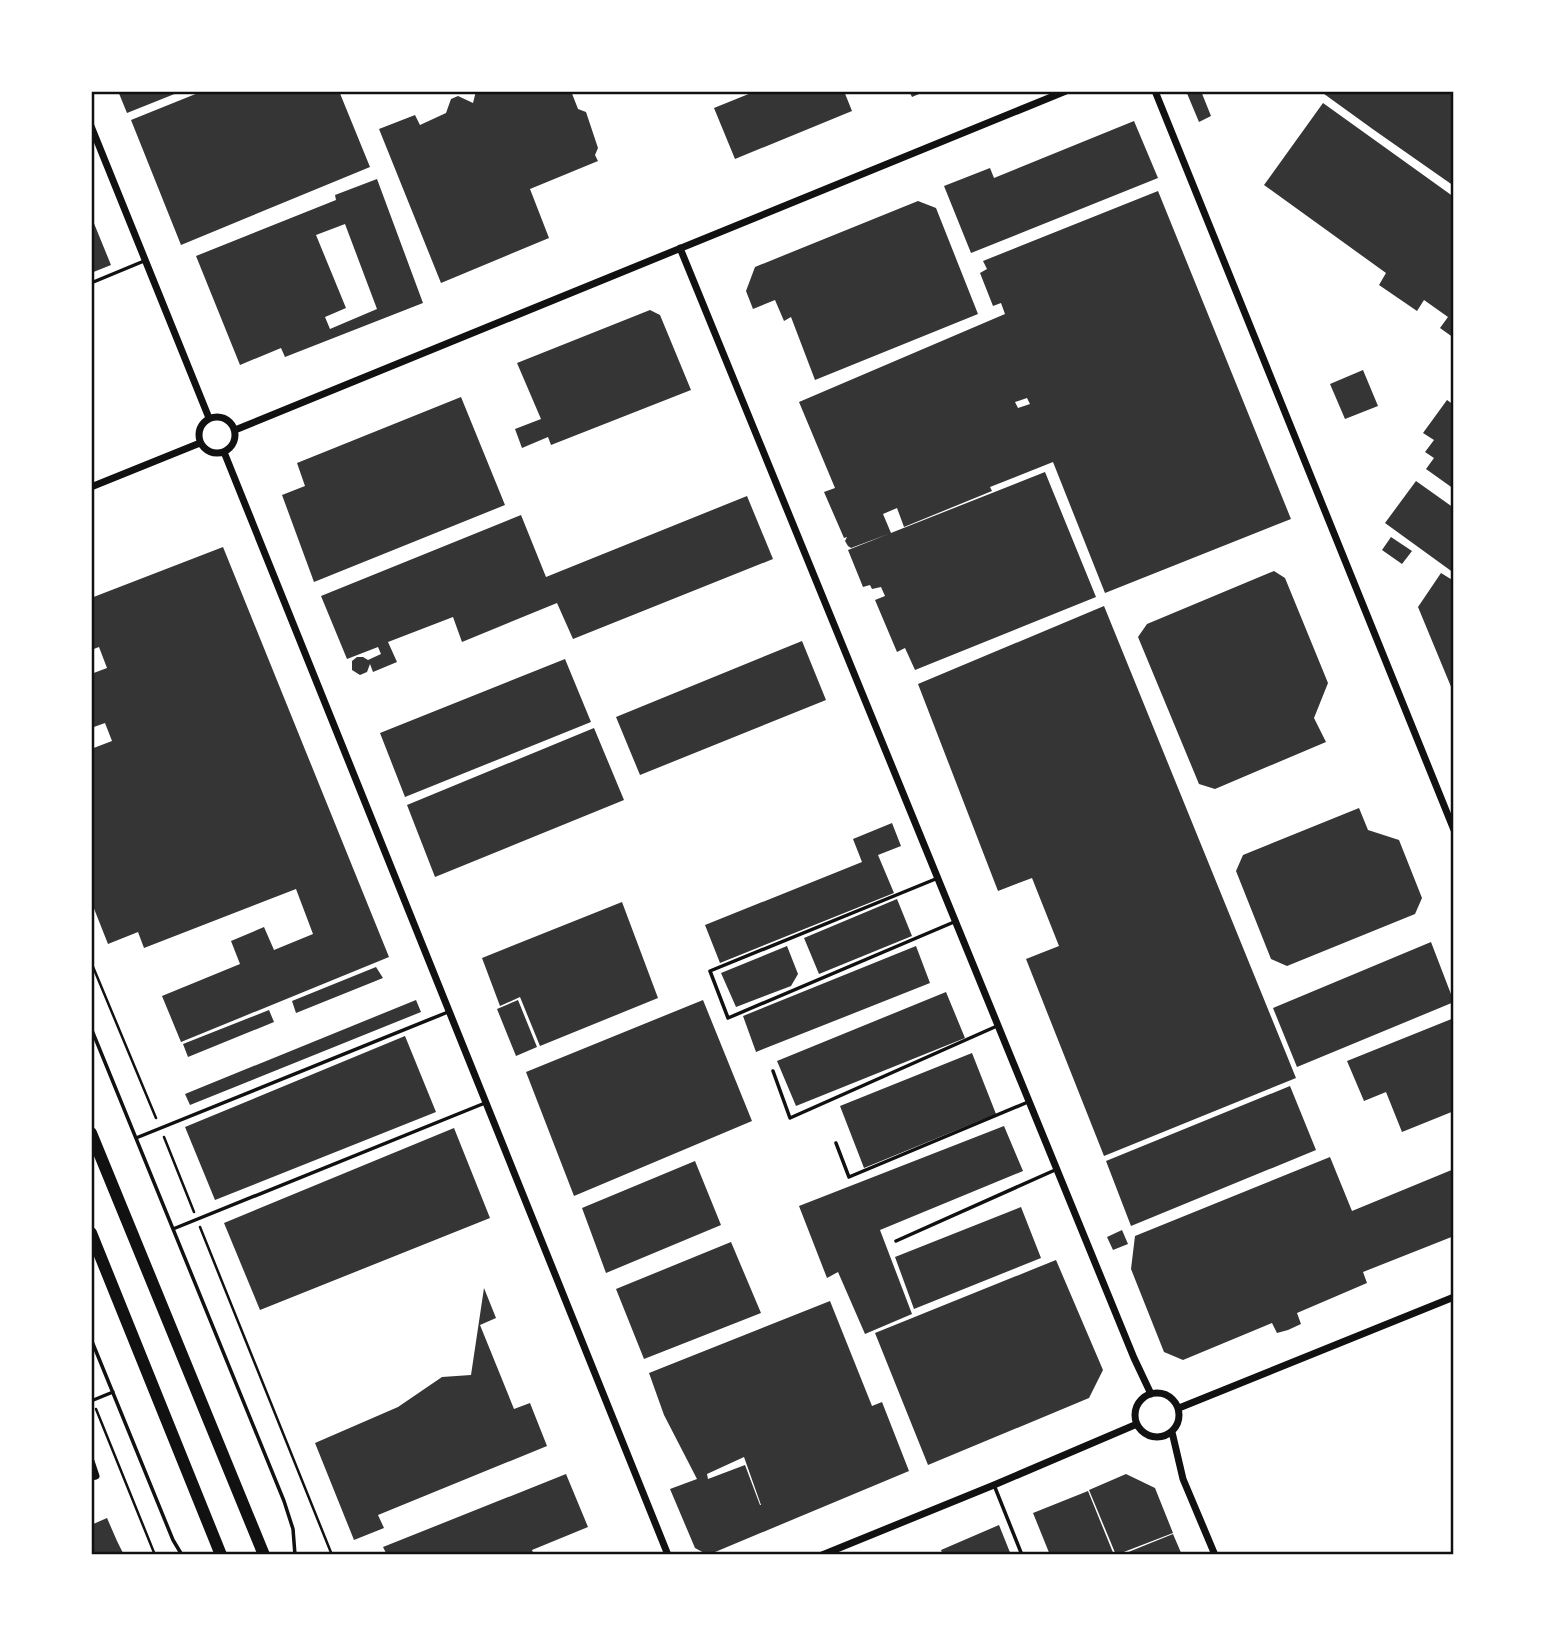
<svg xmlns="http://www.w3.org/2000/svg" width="1545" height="1646" font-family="Quicksand,sans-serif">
  <rect width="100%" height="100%" fill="#fff"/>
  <path fill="#353535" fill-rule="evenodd" d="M 118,91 L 182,91 L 127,113 Z
    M 203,91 L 339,91 L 370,167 L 181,245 L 131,120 Z
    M 476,91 L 571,91 L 578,109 L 586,112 L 598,148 L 595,155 L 598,161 L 530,189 L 549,238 L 441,283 L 379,129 L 415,115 L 420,125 L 446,113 L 451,99 L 458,96 L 473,103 Z
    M 756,91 L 844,91 L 852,111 L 735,159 L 714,108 Z
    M 909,91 L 926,91 L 912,97 Z
    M 1186,91 L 1201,91 L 1211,116 L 1199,122 Z
    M 1320,91 L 1454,91 L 1454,186 L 1374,130 Z
    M 1323,103 L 1454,197 L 1454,338 L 1440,328 L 1448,317 L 1424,300 L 1417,311 L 1379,285 L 1386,273 L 1264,185 Z
    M 1134,121 L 1158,178 L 971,253 L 944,186 L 990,168 L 994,178 Z
    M 377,179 L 423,303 L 285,357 L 281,348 L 240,365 L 196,256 L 336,200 L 335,195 ZM 345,224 L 377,309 L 330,329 L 325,317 L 346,308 L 316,235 Z
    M 1158,191 L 1291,519 L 1105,593 L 1053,462 L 990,487 L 992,491 L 904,527 L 897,508 L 883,514 L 891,533 L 851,548 L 848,546 L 845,541 L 847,537 L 844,538 L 824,492 L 835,488 L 799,402 L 1005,314 L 1001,303 L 993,306 L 980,273 L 987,269 L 983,261 ZM 1027,398 L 1030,404 L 1018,408 L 1015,402 Z
    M 918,201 L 936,208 L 978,314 L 815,380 L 791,317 L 784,321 L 775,300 L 753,309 L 746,291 L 755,267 Z
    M 91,216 L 111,265 L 91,273 Z
    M 650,310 L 660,315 L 691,390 L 551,445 L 548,437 L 522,448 L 515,429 L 541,419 L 517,363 Z
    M 1363,370 L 1378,406 L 1345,419 L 1330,384 Z
    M 461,397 L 505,505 L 314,582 L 282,495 L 305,486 L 297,463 Z
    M 1447,400 L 1454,405 L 1454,489 L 1426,469 L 1434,458 L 1425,452 L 1434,440 L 1423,433 Z
    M 1045,472 L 1096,597 L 915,670 L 905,648 L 897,652 L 875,600 L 885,596 L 881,587 L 872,589 L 870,585 L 863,587 L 848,550 Z
    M 1416,481 L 1454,508 L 1454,573 L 1385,523 Z
    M 747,496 L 773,559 L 573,639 L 557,603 L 462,642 L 453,617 L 388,642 L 397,662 L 373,672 L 370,664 L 367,672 L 360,675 L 352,670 L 352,661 L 357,657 L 363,657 L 368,660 L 381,654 L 378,647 L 347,659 L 321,596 L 521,515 L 546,577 Z
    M 1391,537 L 1412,551 L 1402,564 L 1382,550 Z
    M 223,547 L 389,957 L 181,1042 L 162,996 L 240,964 L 231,941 L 264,927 L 274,950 L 313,934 L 296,889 L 144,948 L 138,932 L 108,944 L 91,901 L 91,749 L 112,741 L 105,723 L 91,728 L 91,674 L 107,668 L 99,647 L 91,650 L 91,598 Z
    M 1274,571 L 1285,578 L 1328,683 L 1314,718 L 1326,742 L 1215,789 L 1199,784 L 1138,637 L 1147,624 Z
    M 1441,573 L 1454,581 L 1454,694 L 1418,607 Z
    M 1104,606 L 1296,1078 L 1104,1156 L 1026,959 L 1059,946 L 1032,878 L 998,891 L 918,684 Z
    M 802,641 L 826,700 L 640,775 L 616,717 Z
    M 565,659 L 591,722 L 405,797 L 380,733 Z
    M 594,728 L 624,800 L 435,877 L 407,805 Z
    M 1359,808 L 1368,830 L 1399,840 L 1422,898 L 1415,914 L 1287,966 L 1271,959 L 1236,871 L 1243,855 Z
    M 892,823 L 901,846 L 878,855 L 894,893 L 720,963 L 705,925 L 862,862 L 853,839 Z
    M 897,899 L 912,936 L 819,974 L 804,938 Z
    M 622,902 L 658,998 L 540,1046 L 520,997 L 500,1006 L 482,958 Z
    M 1431,942 L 1454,1002 L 1297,1067 L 1273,1008 Z
    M 787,946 L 798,974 L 791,986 L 736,1007 L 721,973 Z
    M 916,946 L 930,983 L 756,1052 L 743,1016 Z
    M 376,967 L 383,978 L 296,1013 L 292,1001 Z
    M 946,992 L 965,1038 L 796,1106 L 777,1061 Z
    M 416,1000 L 421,1012 L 190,1105 L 185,1094 Z
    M 518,1000 L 537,1047 L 516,1056 L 497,1009 Z
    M 703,1000 L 752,1121 L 574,1196 L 526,1072 Z
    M 269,1010 L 274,1022 L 188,1057 L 183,1044 Z
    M 1454,1018 L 1454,1111 L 1402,1132 L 1386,1092 L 1364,1101 L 1347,1061 Z
    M 405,1036 L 436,1112 L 215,1200 L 185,1127 Z
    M 972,1053 L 996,1114 L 864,1168 L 840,1106 Z
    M 1290,1086 L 1316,1150 L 1131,1226 L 1106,1161 Z
    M 1004,1126 L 1023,1171 L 880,1230 L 912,1314 L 865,1334 L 838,1272 L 827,1278 L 799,1206 Z
    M 454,1128 L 490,1218 L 260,1310 L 224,1223 Z
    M 1330,1157 L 1352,1211 L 1454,1169 L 1454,1236 L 1363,1272 L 1367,1283 L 1297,1313 L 1301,1324 L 1288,1330 L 1277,1333 L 1272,1323 L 1183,1360 L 1164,1352 L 1131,1269 L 1135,1236 Z
    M 695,1161 L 721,1225 L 606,1273 L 582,1208 Z
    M 1021,1207 L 1041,1258 L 914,1309 L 895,1257 Z
    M 1122,1230 L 1128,1244 L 1113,1250 L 1107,1237 Z
    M 731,1242 L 761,1313 L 644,1359 L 616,1289 Z
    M 1056,1260 L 1103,1370 L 1089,1398 L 928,1465 L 875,1333 Z
    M 484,1288 L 496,1318 L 480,1325 L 514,1409 L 530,1403 L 547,1446 L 378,1515 L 384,1528 L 354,1540 L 315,1443 L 398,1407 L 442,1377 L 471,1375 Z
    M 830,1301 L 872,1406 L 882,1402 L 909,1471 L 708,1555 L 695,1548 L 670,1489 L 697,1479 L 664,1415 L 649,1373 ZM 744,1457 L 761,1505 L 760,1505 L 745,1465 L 708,1479 L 707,1474 Z
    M 566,1474 L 588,1527 L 532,1550 L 534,1555 L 387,1555 L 383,1547 Z
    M 1126,1474 L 1155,1488 L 1173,1533 L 1116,1555 L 1089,1490 Z
    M 1088,1491 L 1114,1555 L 1050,1555 L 1033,1513 Z
    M 107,1518 L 117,1541 L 124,1555 L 91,1555 L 91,1525 Z
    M 999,1525 L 1011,1555 L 943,1555 L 941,1550 Z
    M 1173,1534 L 1182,1555 L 1121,1555 Z"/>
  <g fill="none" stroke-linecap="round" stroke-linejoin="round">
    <path stroke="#111" stroke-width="2.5" d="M 91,962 L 156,1118
      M 164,1137 L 194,1212
      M 200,1227 L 332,1555
      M 96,1409 L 155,1555"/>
    <path stroke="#111" stroke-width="3.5" d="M 91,283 L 144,261
      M 938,878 L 710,971 L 728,1018 L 954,922
      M 91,1028 L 284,1501 L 293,1529 L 295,1555
      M 773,1071 L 790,1118 L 997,1026
      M 136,1138 L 448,1012
      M 836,1143 L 849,1177 L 1028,1102
      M 173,1229 L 485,1103
      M 896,1241 L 1055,1170
      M 91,1339 L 173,1540 L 182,1555
      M 91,1401 L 113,1392
      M 994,1485 L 1022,1555"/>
    <path stroke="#111" stroke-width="7" d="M 1155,91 L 1454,830
      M 91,126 L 209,418
      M 680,248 L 1134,1358 L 1151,1394
      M199 435a18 18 0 1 1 36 0a18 18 0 1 1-36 0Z
      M 235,430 L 1066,91
      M 224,452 L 668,1555
      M 91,487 L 200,443
      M1135 1415a22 22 0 1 1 44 0a22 22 0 1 1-44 0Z
      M 1179,1408 L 1454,1297
      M 1172,1432 L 1183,1479 L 1215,1555
      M 91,1461 L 96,1476 L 91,1477
      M 822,1555 L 994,1485 L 1137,1424"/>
    <path stroke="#111" stroke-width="12" d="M 91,1133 L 264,1555
      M 91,1233 L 221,1555"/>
  </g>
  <rect width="1545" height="1646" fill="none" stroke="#ffffff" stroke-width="186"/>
  <rect x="93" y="93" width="1359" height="1460" fill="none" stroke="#111" stroke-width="2.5"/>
</svg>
